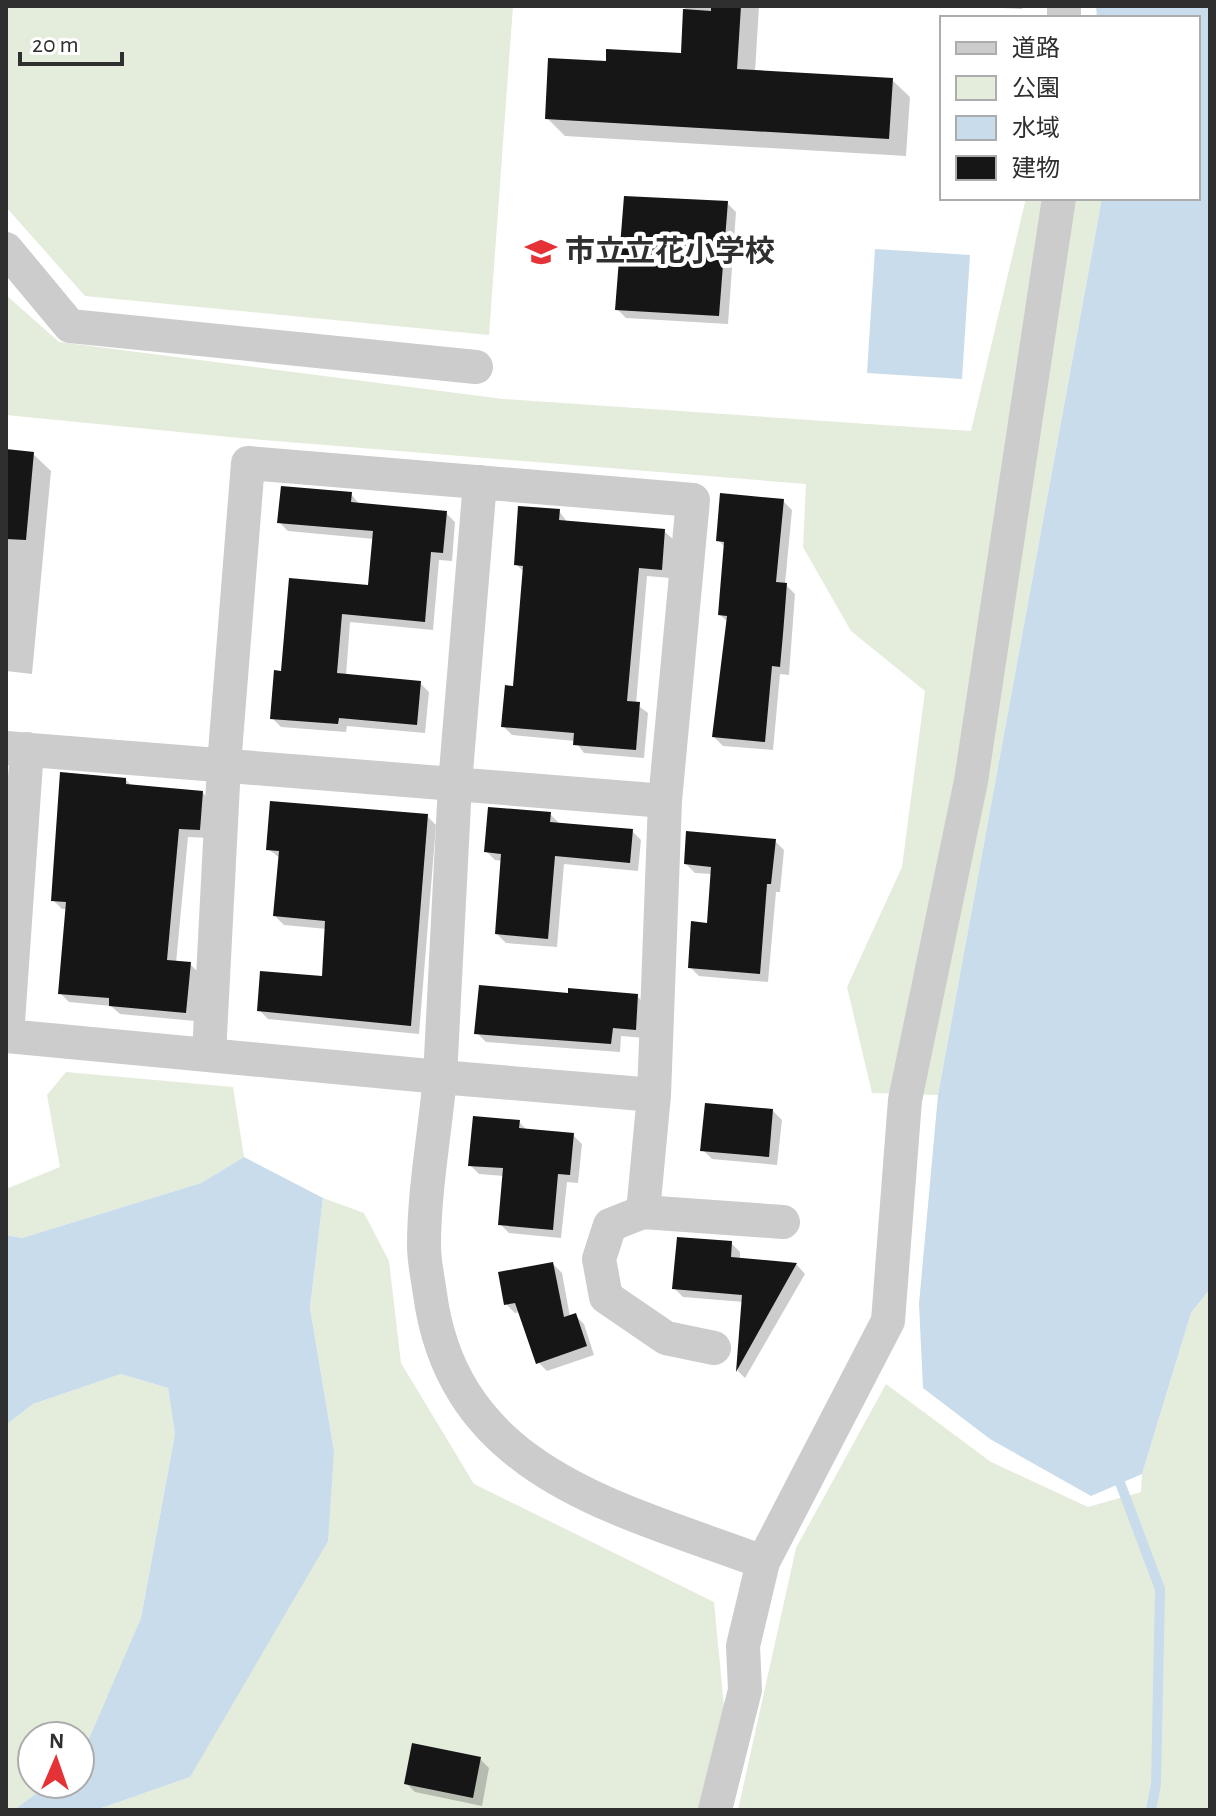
<svg xmlns="http://www.w3.org/2000/svg" width="1216" height="1816" font-family="'Alegreya Sans','Noto Sans JP',sans-serif">
  <rect width="100%" height="100%" fill="#fff"/>
  <path fill="#e4ecdc" d="M 6,6 L 513,6 L 489,335 L 85,296 L 6,207 Z
    M 1026,198 L 1102,198 L 938,1095 L 872,1093 L 847,987 L 902,867 L 925,691 L 851,631 L 803,547 L 806,484 L 240,438 L 6,415 L 6,295 L 59,342 L 503,399 L 971,431 Z
    M 66,1072 L 233,1087 L 244,1157 L 201,1183 L 22,1238 L 6,1235 L 6,1189 L 60,1167 L 47,1095 Z
    M 323,1198 L 364,1213 L 389,1261 L 401,1363 L 474,1484 L 714,1602 L 725,1717 L 700,1810 L 96,1810 L 190,1777 L 334,1451 L 310,1308 Z
    M 1210,1289 L 1210,1810 L 738,1810 L 796,1548 L 886,1384 L 991,1462 L 1088,1507 L 1141,1492 L 1142,1474 L 1191,1313 Z
    M 121,1374 L 168,1388 L 175,1434 L 141,1618 L 84,1757 L 80,1760 L 80,1736 L 32,1736 L 32,1784 L 49,1784 L 14,1810 L 6,1810 L 6,1425 L 33,1404 Z"/>
  <path fill="#c9dceb" d="M 1096,6 L 1210,6 L 1210,1289 L 1191,1313 L 1142,1474 L 1091,1496 L 990,1439 L 923,1388 L 919,1304 L 938,1095 L 1102,198 L 1198,198 L 1198,18 L 1097,18 Z
    M 875,249 L 970,255 L 962,379 L 867,373 Z
    M 244,1157 L 323,1198 L 310,1308 L 334,1451 L 328,1541 L 190,1777 L 96,1810 L 14,1810 L 49,1784 L 80,1784 L 80,1760 L 141,1618 L 175,1434 L 168,1388 L 121,1374 L 33,1404 L 6,1425 L 6,1235 L 22,1238 L 201,1183 Z"/>
  <path fill="#0003" d="M 685,6 L 759,6 L 755,72 L 892,80 L 910,97 L 906,156 L 565,136 L 547,118 L 607,63 L 682,55 Z
    M 963,6 L 1022,6 L 1022,9 Z
    M 727,203 L 736,212 L 728,324 L 626,318 L 617,309 Z
    M 6,451 L 33,454 L 51,471 L 32,674 L 6,671 Z
    M 351,494 L 360,505 L 446,513 L 455,522 L 452,561 L 439,560 L 433,630 L 350,622 L 346,676 L 420,683 L 429,692 L 425,733 L 347,726 L 346,732 L 281,727 L 272,718 L 283,673 L 291,580 L 370,587 L 374,539 L 288,531 L 279,522 Z
    M 783,501 L 792,510 L 785,584 L 795,594 L 789,675 L 780,674 L 773,750 L 723,746 L 714,737 L 728,622 L 720,615 L 726,548 L 718,540 Z
    M 559,511 L 568,523 L 664,531 L 674,540 L 670,578 L 647,576 L 636,704 L 648,713 L 644,758 L 584,753 L 575,741 L 512,735 L 503,726 L 515,688 L 525,573 L 516,564 Z
    M 126,780 L 132,786 L 202,792 L 211,801 L 209,838 L 188,837 L 176,963 L 190,964 L 199,973 L 195,1021 L 120,1014 L 111,1006 L 69,1002 L 60,993 L 68,909 L 62,909 L 53,900 Z
    M 550,814 L 559,823 L 632,831 L 641,840 L 638,871 L 564,864 L 557,947 L 506,943 L 497,934 L 503,861 L 495,860 L 486,851 Z
    M 427,816 L 436,825 L 419,1034 L 268,1019 L 259,1010 L 324,978 L 327,929 L 284,925 L 275,916 L 280,858 L 268,849 Z
    M 775,841 L 784,850 L 780,892 L 776,892 L 768,982 L 699,976 L 690,967 L 709,925 L 713,874 L 695,873 L 686,864 Z
    M 637,996 L 646,1005 L 645,1038 L 621,1036 L 620,1052 L 486,1042 L 477,1033 Z
    M 773,1111 L 782,1120 L 777,1165 L 712,1159 L 703,1150 Z
    M 519,1122 L 527,1130 L 573,1135 L 582,1144 L 578,1183 L 567,1182 L 561,1238 L 509,1233 L 500,1224 L 504,1176 L 479,1174 L 470,1165 Z
    M 731,1243 L 740,1252 L 740,1260 L 797,1265 L 805,1274 L 745,1378 L 738,1371 L 744,1302 L 683,1297 L 674,1288 Z
    M 553,1264 L 562,1273 L 570,1317 L 575,1315 L 584,1324 L 594,1355 L 547,1371 L 538,1362 L 520,1312 L 515,1313 L 506,1304 Z
    M 480,1759 L 489,1768 L 482,1806 L 415,1792 L 406,1783 Z"/>
  <g fill="none" stroke-linecap="round" stroke-linejoin="round">
    <path stroke="#c9dceb" stroke-width="10" d="M 1116,1472 L 1160,1589 L 1156,1784 L 1151,1810"/>
  </g>
  <path fill="#161616" d="M 711,6 L 741,6 L 737,69 L 893,78 L 889,139 L 545,119 L 548,58 L 606,61 L 606,49 L 681,53 L 683,9 L 711,11 Z
    M 624,196 L 728,201 L 719,316 L 615,310 Z
    M 6,449 L 34,452 L 26,540 L 6,539 Z
    M 281,486 L 352,492 L 351,502 L 447,511 L 443,553 L 431,552 L 425,622 L 342,614 L 337,673 L 421,681 L 417,725 L 339,718 L 338,724 L 270,719 L 274,670 L 281,671 L 289,578 L 368,585 L 373,531 L 277,523 Z
    M 720,493 L 784,499 L 776,582 L 787,583 L 783,634 L 780,667 L 772,666 L 765,742 L 712,737 L 727,616 L 718,615 L 724,542 L 716,541 Z
    M 518,506 L 560,509 L 559,520 L 665,529 L 662,570 L 639,568 L 627,701 L 640,702 L 636,750 L 573,745 L 574,733 L 501,727 L 505,685 L 513,686 L 523,566 L 514,565 Z
    M 60,772 L 126,778 L 126,784 L 203,791 L 200,830 L 179,829 L 167,960 L 191,962 L 186,1013 L 109,1006 L 109,998 L 58,994 L 66,902 L 51,901 Z
    M 270,801 L 428,814 L 411,1026 L 257,1011 L 260,971 L 322,976 L 325,921 L 273,916 L 279,851 L 266,850 Z
    M 488,807 L 551,812 L 550,822 L 633,829 L 630,863 L 555,856 L 548,939 L 495,934 L 501,854 L 484,852 Z
    M 686,831 L 776,839 L 771,884 L 767,884 L 760,974 L 688,968 L 691,921 L 707,923 L 711,867 L 684,864 Z
    M 479,985 L 568,993 L 568,988 L 638,994 L 636,1030 L 613,1028 L 611,1044 L 474,1034 Z
    M 705,1103 L 773,1109 L 769,1157 L 700,1151 Z
    M 473,1116 L 520,1120 L 519,1128 L 574,1133 L 570,1175 L 558,1174 L 553,1230 L 498,1225 L 503,1168 L 468,1166 Z
    M 677,1237 L 732,1241 L 731,1257 L 797,1263 L 736,1372 L 742,1295 L 672,1289 Z
    M 553,1262 L 564,1317 L 576,1313 L 587,1346 L 536,1364 L 515,1303 L 504,1305 L 498,1272 Z
    M 412,1743 L 481,1757 L 473,1798 L 404,1784 Z"/>
  <g fill="none" stroke-linecap="round" stroke-linejoin="round">
    <path stroke="#ccc" stroke-width="34" d="M 1064,18 L 1064,6
      M 6,249 L 70,326 L 476,367
      M 480,482 L 455,784 L 440,1077 L 654,1095 L 643,1212
      M 6,748 L 665,801
      M 27,749 L 7,1036 L 440,1077 C 435,1132 424,1190 424,1246 C 424,1262 428,1279 430,1294 C 454,1474 619,1508 763,1562
      M 209,1055 L 224,765 L 248,463 L 693,500 L 665,801 L 654,1095
      M 714,1348 L 666,1338 L 606,1297 L 599,1259 L 610,1225 L 643,1212 L 783,1222
      M 715,1810 L 745,1690 L 743,1646 L 763,1562 L 888,1321 L 905,1100 L 971,781 L 1059,198"/>
  </g>
  <defs>
    <symbol id="school-bare" viewBox="-9 -9 18 18"><path d="M0-5L7-2L0 1L-7-2ZM-4 1L0 2.5L4 1V4Q0 6-4 4Z" fill="#e43236" stroke="#fff" stroke-width="2.5" paint-order="stroke"/></symbol>
  </defs>
  <g fill-rule="evenodd">
    <use href="#school-bare" x="519" y="230" width="44" height="44"/>
  </g>
  <g text-anchor="middle" dominant-baseline="central" stroke-width="8" stroke-linejoin="round" paint-order="stroke">
    <g font-size="30" font-weight="bold" fill="#2f2f2f" stroke="#fff" text-anchor="start">
      <text x="565" y="252">市立立花小学校</text>
    </g>
  </g>
  <rect width="1216" height="1816" fill="none" stroke="#2f2f2f" stroke-width="16"/>
  <rect x="940" y="16" width="260" height="184" fill="#ffffff" stroke="#acacac" stroke-width="2"/>
  <rect x="956" y="42" width="40" height="12" fill="#cccccc" stroke="#acacac" stroke-width="2"/>
  <text x="1012" y="56" font-size="24" fill="#2f2f2f">道路</text>
  <rect x="956" y="76" width="40" height="24" fill="#e4ecdc" stroke="#acacac" stroke-width="2"/>
  <text x="1012" y="96" font-size="24" fill="#2f2f2f">公園</text>
  <rect x="956" y="116" width="40" height="24" fill="#c9dceb" stroke="#acacac" stroke-width="2"/>
  <text x="1012" y="136" font-size="24" fill="#2f2f2f">水域</text>
  <rect x="956" y="156" width="40" height="24" fill="#161616" stroke="#acacac" stroke-width="2"/>
  <text x="1012" y="176" font-size="24" fill="#2f2f2f">建物</text>
  <g transform="translate(56 1760) rotate(2)"><circle r="38" fill="#ffffff" stroke="#acacac" stroke-width="2"/>
  <path d="M0-6L14 30L0 20L-14 30Z" fill="#e43236"/>
  <text y="-12" font-size="22" font-weight="bold" text-anchor="middle" fill="#2f2f2f">N</text>
  </g>
  <path d="M20 52v12h102v-12" fill="none" stroke="#2f2f2f" stroke-width="4"/>
  <text x="32" y="52" font-size="24" fill="#2f2f2f" stroke="#ffffff" stroke-width="6" paint-order="stroke">20 m</text>
</svg>
